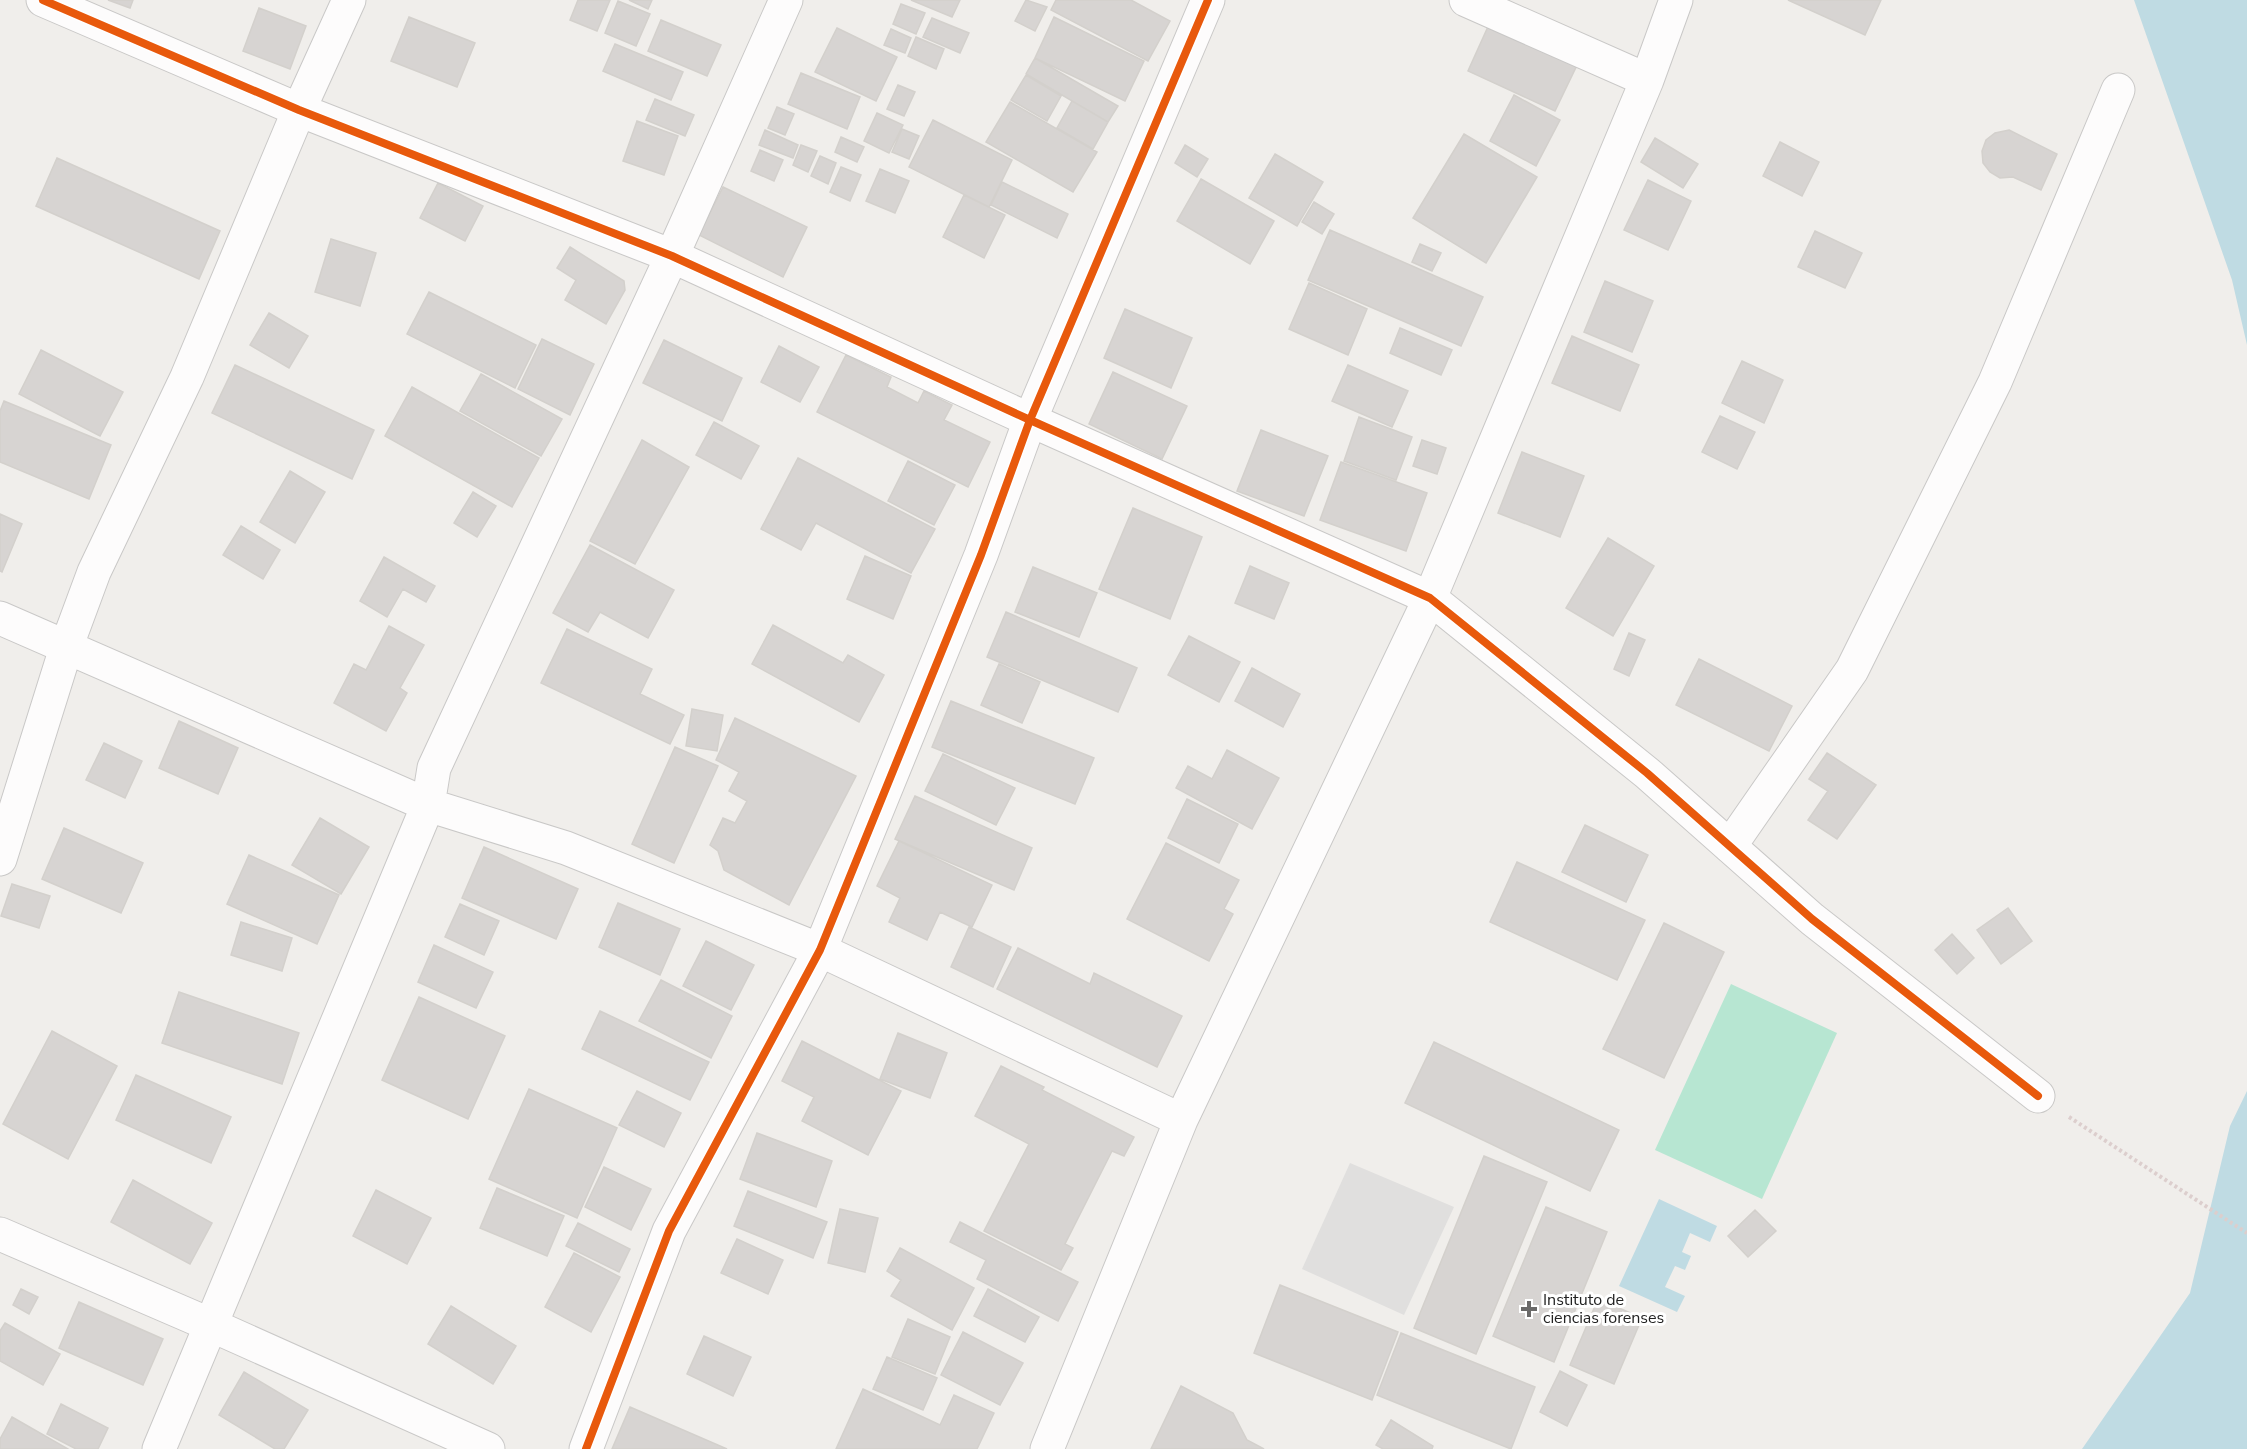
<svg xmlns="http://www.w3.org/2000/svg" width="2247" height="1449" font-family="'Nunito Sans',sans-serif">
  <rect width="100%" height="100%" fill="#f0eeeb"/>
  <path fill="#b7e6d2" d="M 1731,984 L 1837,1033 L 1762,1199 L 1655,1150 Z"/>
  <path fill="#e0dfde" d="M 1350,1163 L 1454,1207 L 1404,1315 L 1302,1269 Z"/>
  <path fill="#bfdbe3" d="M 2134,0 L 2247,0 L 2247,345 L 2232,280 Z
    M 2247,1091 L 2247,1449 L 2082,1449 L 2190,1293 L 2230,1126 Z
    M 1659,1199 L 1717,1226 L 1710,1242 L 1690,1233 L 1682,1252 L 1691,1256 L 1685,1270 L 1675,1266 L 1665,1287 L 1685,1296 L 1677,1312 L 1619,1286 Z"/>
  <path fill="#d7d4d2" stroke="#d3d0cc" stroke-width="1.5" d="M 108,0 L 133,0 L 130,8 Z
    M 578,0 L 610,0 L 597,31 L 570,20 Z
    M 629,0 L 652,0 L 648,9 Z
    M 911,0 L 960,0 L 952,17 Z
    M 1026,0 L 1047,7 L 1035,31 L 1015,21 Z
    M 1056,0 L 1131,0 L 1170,21 L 1148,61 L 1051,10 Z
    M 1788,0 L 1881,0 L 1865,35 Z
    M 618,1 L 650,14 L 636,46 L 605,33 Z
    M 901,4 L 925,13 L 916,34 L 893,24 Z
    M 259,8 L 306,26 L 290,69 L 243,51 Z
    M 409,17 L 475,43 L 457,87 L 391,61 Z
    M 1054,17 L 1144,61 L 1125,101 L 1035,58 Z
    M 932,18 L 969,33 L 960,53 L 923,37 Z
    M 661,20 L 721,45 L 707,76 L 648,51 Z
    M 1491,20 L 1579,61 L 1555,111 L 1468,71 Z
    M 837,28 L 897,57 L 876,101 L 815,72 Z
    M 891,29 L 911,38 L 905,53 L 884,45 Z
    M 916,37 L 944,49 L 936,69 L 908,56 Z
    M 615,44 L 683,72 L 671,100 L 603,71 Z
    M 1035,58 L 1118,106 L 1108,122 L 1026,74 Z
    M 801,73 L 860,97 L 847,129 L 788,104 Z
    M 1026,75 L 1061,96 L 1047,121 L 1011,100 Z
    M 898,85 L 915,92 L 904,116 L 887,109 Z
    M 1514,95 L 1560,120 L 1536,166 L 1490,141 Z
    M 655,99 L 694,115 L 685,136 L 646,120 Z
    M 1072,101 L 1108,122 L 1093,149 L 1057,128 Z
    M 1010,102 L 1097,152 L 1073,192 L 986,142 Z
    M 777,107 L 794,114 L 785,135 L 768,128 Z
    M 877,113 L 903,125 L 889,153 L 864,141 Z
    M 933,120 L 1012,160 L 989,207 L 909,167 Z
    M 637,121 L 678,136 L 664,175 L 623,161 Z
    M 902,129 L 919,136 L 909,159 L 892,152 Z
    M 765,130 L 798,145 L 793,158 L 759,145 Z
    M 2009,130 L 2057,154 L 2041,190 L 2013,177 L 2000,178 L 1990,172 L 1983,163 L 1982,151 L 1986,140 L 1995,133 Z
    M 1464,134 L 1537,177 L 1486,263 L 1413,218 Z
    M 841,137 L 864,147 L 857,162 L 835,152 Z
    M 1655,138 L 1698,164 L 1683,188 L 1641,162 Z
    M 1780,142 L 1819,162 L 1802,196 L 1763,176 Z
    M 801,145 L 817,151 L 808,172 L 793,165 Z
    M 1185,145 L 1208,159 L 1197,177 L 1175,163 Z
    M 760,150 L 783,160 L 774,181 L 751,171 Z
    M 1275,154 L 1323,182 L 1297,226 L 1249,198 Z
    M 820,156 L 836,163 L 828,184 L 811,176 Z
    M 57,158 L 220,231 L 199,279 L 36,206 Z
    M 841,167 L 861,175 L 850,201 L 830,192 Z
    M 880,169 L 909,181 L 895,213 L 866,201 Z
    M 1201,179 L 1274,221 L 1250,264 L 1177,221 Z
    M 1648,180 L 1691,201 L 1668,250 L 1624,230 Z
    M 1002,182 L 1068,214 L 1057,238 L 991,205 Z
    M 438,183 L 483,206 L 465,241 L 420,218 Z
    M 723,187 L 807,227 L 783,277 L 699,235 Z
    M 964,195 L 1005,215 L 984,258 L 943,237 Z
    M 1314,202 L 1334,214 L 1322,234 L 1302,222 Z
    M 1330,230 L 1483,297 L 1461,346 L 1308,280 Z
    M 1815,231 L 1862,253 L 1845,288 L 1798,267 Z
    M 331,239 L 376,253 L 360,306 L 315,292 Z
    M 1420,244 L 1441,253 L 1432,271 L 1412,262 Z
    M 570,247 L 624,281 L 625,290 L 606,324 L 565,300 L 576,280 L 557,268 Z
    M 1605,281 L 1653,301 L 1632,352 L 1584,332 Z
    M 1309,283 L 1367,309 L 1348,355 L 1289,329 Z
    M 429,292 L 536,345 L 515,388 L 407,334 Z
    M 1125,309 L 1192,338 L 1171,388 L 1104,358 Z
    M 269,313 L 308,336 L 289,368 L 250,345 Z
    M 1400,328 L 1452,350 L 1441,375 L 1390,353 Z
    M 1572,336 L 1639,365 L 1620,411 L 1552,383 Z
    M 542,339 L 594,364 L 570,415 L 518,389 Z
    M 664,340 L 742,378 L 722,421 L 643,383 Z
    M 779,346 L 819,367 L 800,402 L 761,382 Z
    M 41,350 L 123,392 L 100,436 L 19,394 Z
    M 846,355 L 891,377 L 887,387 L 918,403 L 924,391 L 952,405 L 944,420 L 990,442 L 968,487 L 817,412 Z
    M 1742,361 L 1783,380 L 1764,423 L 1722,403 Z
    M 235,365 L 374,430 L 352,479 L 212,413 Z
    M 1348,365 L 1408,391 L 1392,427 L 1332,401 Z
    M 1113,372 L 1187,406 L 1162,459 L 1089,424 Z
    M 481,374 L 562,419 L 541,456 L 460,411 Z
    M 412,387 L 539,458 L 512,507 L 385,436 Z
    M 4,401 L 111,445 L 89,499 L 0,462 L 0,411 Z
    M 1720,416 L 1755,432 L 1737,469 L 1702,452 Z
    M 1359,417 L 1412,437 L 1396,480 L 1344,461 Z
    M 714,422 L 759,446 L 741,479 L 696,455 Z
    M 1261,430 L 1328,456 L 1304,516 L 1237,491 Z
    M 642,440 L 689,467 L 635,564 L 590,541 Z
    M 1422,440 L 1446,448 L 1437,474 L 1413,466 Z
    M 1522,452 L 1584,476 L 1560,537 L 1498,513 Z
    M 798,458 L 935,529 L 911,573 L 816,523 L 801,550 L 761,529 Z
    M 908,461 L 955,485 L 934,525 L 888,501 Z
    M 1341,462 L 1427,493 L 1406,551 L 1320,520 Z
    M 290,471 L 325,492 L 295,543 L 260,522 Z
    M 473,492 L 496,506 L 477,537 L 454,523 Z
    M 1133,508 L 1202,537 L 1170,619 L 1099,589 Z
    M 0,514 L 22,524 L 2,572 L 0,571 Z
    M 241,526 L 280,550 L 263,579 L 223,555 Z
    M 1608,538 L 1654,566 L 1613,636 L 1566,608 Z
    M 590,545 L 674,590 L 648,638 L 600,612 L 588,632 L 553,613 Z
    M 865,556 L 911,576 L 893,619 L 847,599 Z
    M 384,557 L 435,586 L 426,602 L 403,589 L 387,617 L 360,601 Z
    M 1250,566 L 1289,583 L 1274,619 L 1235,603 Z
    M 1033,567 L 1097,593 L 1079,637 L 1015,612 Z
    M 1006,612 L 1137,668 L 1118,712 L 987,657 Z
    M 773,625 L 843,663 L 848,655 L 884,675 L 859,722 L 752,664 Z
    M 389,626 L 424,645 L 400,688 L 407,693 L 386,731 L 334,703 L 354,664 L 366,670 Z
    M 567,629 L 652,669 L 640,694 L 684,715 L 670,744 L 541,683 Z
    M 1629,633 L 1645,640 L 1629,676 L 1614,669 Z
    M 1189,636 L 1240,662 L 1219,702 L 1168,675 Z
    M 1699,659 L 1792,706 L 1769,751 L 1676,705 Z
    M 999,664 L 1040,682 L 1022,723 L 981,705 Z
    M 1252,668 L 1300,694 L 1283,727 L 1235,701 Z
    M 951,701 L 1094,758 L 1075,804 L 932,747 Z
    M 692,709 L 723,715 L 717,751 L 686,746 Z
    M 735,718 L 856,776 L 789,905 L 724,870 L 718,851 L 710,845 L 723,818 L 735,823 L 747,801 L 729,791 L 739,772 L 716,760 Z
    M 179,721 L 238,748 L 218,794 L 159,768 Z
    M 104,743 L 142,761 L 125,798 L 86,780 Z
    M 675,747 L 718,766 L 674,863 L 632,844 Z
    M 1227,750 L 1279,778 L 1252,829 L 1176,788 L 1188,766 L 1212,779 Z
    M 1827,753 L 1876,785 L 1837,839 L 1808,820 L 1828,791 L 1809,779 Z
    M 943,754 L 1015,788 L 996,825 L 925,791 Z
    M 915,796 L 1032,848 L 1014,890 L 895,839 Z
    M 1187,799 L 1238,824 L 1219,863 L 1168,838 Z
    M 320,818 L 369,847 L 341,894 L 292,865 Z
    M 1585,825 L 1648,855 L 1626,902 L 1562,872 Z
    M 64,828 L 143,863 L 121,913 L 42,879 Z
    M 899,841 L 992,885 L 972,927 L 940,912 L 927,940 L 889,922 L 900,898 L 877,886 Z
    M 1166,843 L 1239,880 L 1224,909 L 1233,914 L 1209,961 L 1127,919 Z
    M 484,847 L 578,889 L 556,939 L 462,898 Z
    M 249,855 L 339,895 L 317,944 L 227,904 Z
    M 1517,862 L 1645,920 L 1617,980 L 1490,922 Z
    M 12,884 L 50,896 L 39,928 L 1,916 Z
    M 618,903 L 680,929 L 660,975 L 599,947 Z
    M 460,904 L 499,921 L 484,955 L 445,937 Z
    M 2008,908 L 2032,941 L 2001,964 L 1977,930 Z
    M 241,922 L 292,938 L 282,971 L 231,955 Z
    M 1664,923 L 1724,952 L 1664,1078 L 1603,1049 Z
    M 969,927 L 1011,947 L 993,987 L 951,967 Z
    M 1952,934 L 1974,958 L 1957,974 L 1935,950 Z
    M 706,941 L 754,965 L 731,1010 L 683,986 Z
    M 434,945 L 493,972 L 476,1008 L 418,982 Z
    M 1018,948 L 1090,984 L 1094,973 L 1182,1016 L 1157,1067 L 997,989 Z
    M 661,980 L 732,1016 L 711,1058 L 639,1021 Z
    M 179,992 L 299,1033 L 282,1084 L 162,1043 Z
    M 419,997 L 505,1036 L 468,1119 L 382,1080 Z
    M 600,1011 L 709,1062 L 690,1100 L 582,1049 Z
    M 52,1031 L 117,1066 L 68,1159 L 3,1124 Z
    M 898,1033 L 947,1053 L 930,1098 L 880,1079 Z
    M 802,1041 L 901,1091 L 868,1155 L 802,1121 L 814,1097 L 782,1081 Z
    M 1434,1042 L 1619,1130 L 1590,1191 L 1405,1103 Z
    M 1001,1066 L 1044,1087 L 1042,1090 L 1134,1137 L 1124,1156 L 1112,1151 L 1065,1244 L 1073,1248 L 1061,1270 L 984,1231 L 1029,1144 L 975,1116 Z
    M 136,1075 L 231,1117 L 211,1163 L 116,1120 Z
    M 529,1089 L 617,1128 L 577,1218 L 489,1179 Z
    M 637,1091 L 681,1113 L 664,1147 L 619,1125 Z
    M 757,1133 L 832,1161 L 816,1207 L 740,1179 Z
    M 1484,1156 L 1547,1182 L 1476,1354 L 1414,1328 Z
    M 604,1167 L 651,1189 L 631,1230 L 585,1207 Z
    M 133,1180 L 212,1223 L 190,1264 L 111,1222 Z
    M 497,1188 L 564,1216 L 547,1256 L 480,1228 Z
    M 376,1190 L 431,1218 L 407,1264 L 353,1236 Z
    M 748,1191 L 827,1222 L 813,1258 L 734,1226 Z
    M 1546,1207 L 1607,1232 L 1554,1362 L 1493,1336 Z
    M 840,1209 L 878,1218 L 865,1272 L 828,1263 Z
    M 1755,1210 L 1776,1231 L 1748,1257 L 1728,1236 Z
    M 960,1222 L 1078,1282 L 1058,1321 L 977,1279 L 986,1260 L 950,1242 Z
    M 578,1223 L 630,1249 L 619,1272 L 566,1246 Z
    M 737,1239 L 783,1260 L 768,1294 L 721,1273 Z
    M 900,1248 L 974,1288 L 952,1330 L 891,1296 L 901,1280 L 887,1271 Z
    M 574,1253 L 620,1277 L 591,1332 L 545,1307 Z
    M 1280,1285 L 1398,1332 L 1372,1400 L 1254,1353 Z
    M 21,1289 L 38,1297 L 29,1314 L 13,1305 Z
    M 988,1289 L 1039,1317 L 1025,1342 L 974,1316 Z
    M 1598,1299 L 1642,1318 L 1614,1384 L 1570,1365 Z
    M 79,1302 L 163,1339 L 143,1385 L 59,1348 Z
    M 451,1306 L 516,1346 L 493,1384 L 428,1344 Z
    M 908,1319 L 950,1337 L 935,1374 L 892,1357 Z
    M 5,1323 L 60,1354 L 43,1385 L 0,1361 L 0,1331 Z
    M 963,1332 L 1023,1363 L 1000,1405 L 941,1375 Z
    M 1401,1333 L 1535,1387 L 1511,1449 L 1377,1395 Z
    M 704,1336 L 751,1357 L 733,1396 L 687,1374 Z
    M 887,1357 L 937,1378 L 923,1410 L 873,1389 Z
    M 1560,1371 L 1587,1385 L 1567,1426 L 1540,1412 Z
    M 244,1372 L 308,1410 L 284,1449 L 275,1449 L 219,1415 Z
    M 1181,1386 L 1233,1413 L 1247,1440 L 1264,1449 L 1151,1449 Z
    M 863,1389 L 940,1425 L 954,1395 L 994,1413 L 977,1449 L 836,1449 Z
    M 61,1404 L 108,1428 L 98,1449 L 76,1449 L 47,1434 Z
    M 630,1407 L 727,1449 L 612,1449 Z
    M 12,1417 L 68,1449 L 0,1449 L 0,1439 Z
    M 1391,1420 L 1433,1446 L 1432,1449 L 1383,1449 L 1376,1445 Z"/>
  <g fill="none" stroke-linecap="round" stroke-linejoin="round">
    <defs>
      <path id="minor" d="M 43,0 L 299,110 L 672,256 L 1030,420 L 981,555 L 820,950 L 669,1231 L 586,1449
        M 1466,0 L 1647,80
        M 0,618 L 428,805 L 566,848 L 820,950 L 1181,1120
        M 1730,846 L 1852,670 L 1995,382 L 2118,90
        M 0,859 L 67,645 L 94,572 L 187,377 L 299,110 L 349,0
        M 0,1234 L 211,1325 L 488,1449
        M 159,1449 L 428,805 L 434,768 L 672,256 L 786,0
        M 1047,1449 L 1181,1120 L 1430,598 L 1647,80 L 1676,0"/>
      <path id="tertiary" d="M 1208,0 L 1030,420 L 1430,598 L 1647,773 L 1812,919 L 2038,1096"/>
    </defs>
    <use href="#minor" stroke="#c9c8c7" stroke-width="35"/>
    <use href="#tertiary" stroke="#c9c8c7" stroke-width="35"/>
    <path stroke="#dccecd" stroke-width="4" stroke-dasharray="3 3" stroke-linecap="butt" d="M 2069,1117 L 2247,1233"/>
    <use href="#minor" stroke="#fdfcfc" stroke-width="33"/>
    <use href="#tertiary" stroke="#fdfcfc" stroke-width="33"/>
    <defs>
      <path id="cycleway" d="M 43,0 L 299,110 L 672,256 L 1030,420 L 981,555 L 820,950 L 669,1231 L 586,1449
        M 1208,0 L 1030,420 L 1430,598 L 1647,773 L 1812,919 L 2038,1096"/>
    </defs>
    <use href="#cycleway" stroke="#fff" stroke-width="11"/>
    <use href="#cycleway" stroke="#e8590c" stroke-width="8"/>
  </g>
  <path fill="#6a6968" stroke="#fff" stroke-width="2" d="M1526 1300h6v6h6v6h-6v6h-6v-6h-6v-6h6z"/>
  <g text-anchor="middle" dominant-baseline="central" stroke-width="6" stroke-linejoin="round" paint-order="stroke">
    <g font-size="16" fill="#222" stroke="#fff" text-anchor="start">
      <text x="1543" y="1300">Instituto de<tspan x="1543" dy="18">ciencias forenses</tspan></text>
    </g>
  </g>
</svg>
